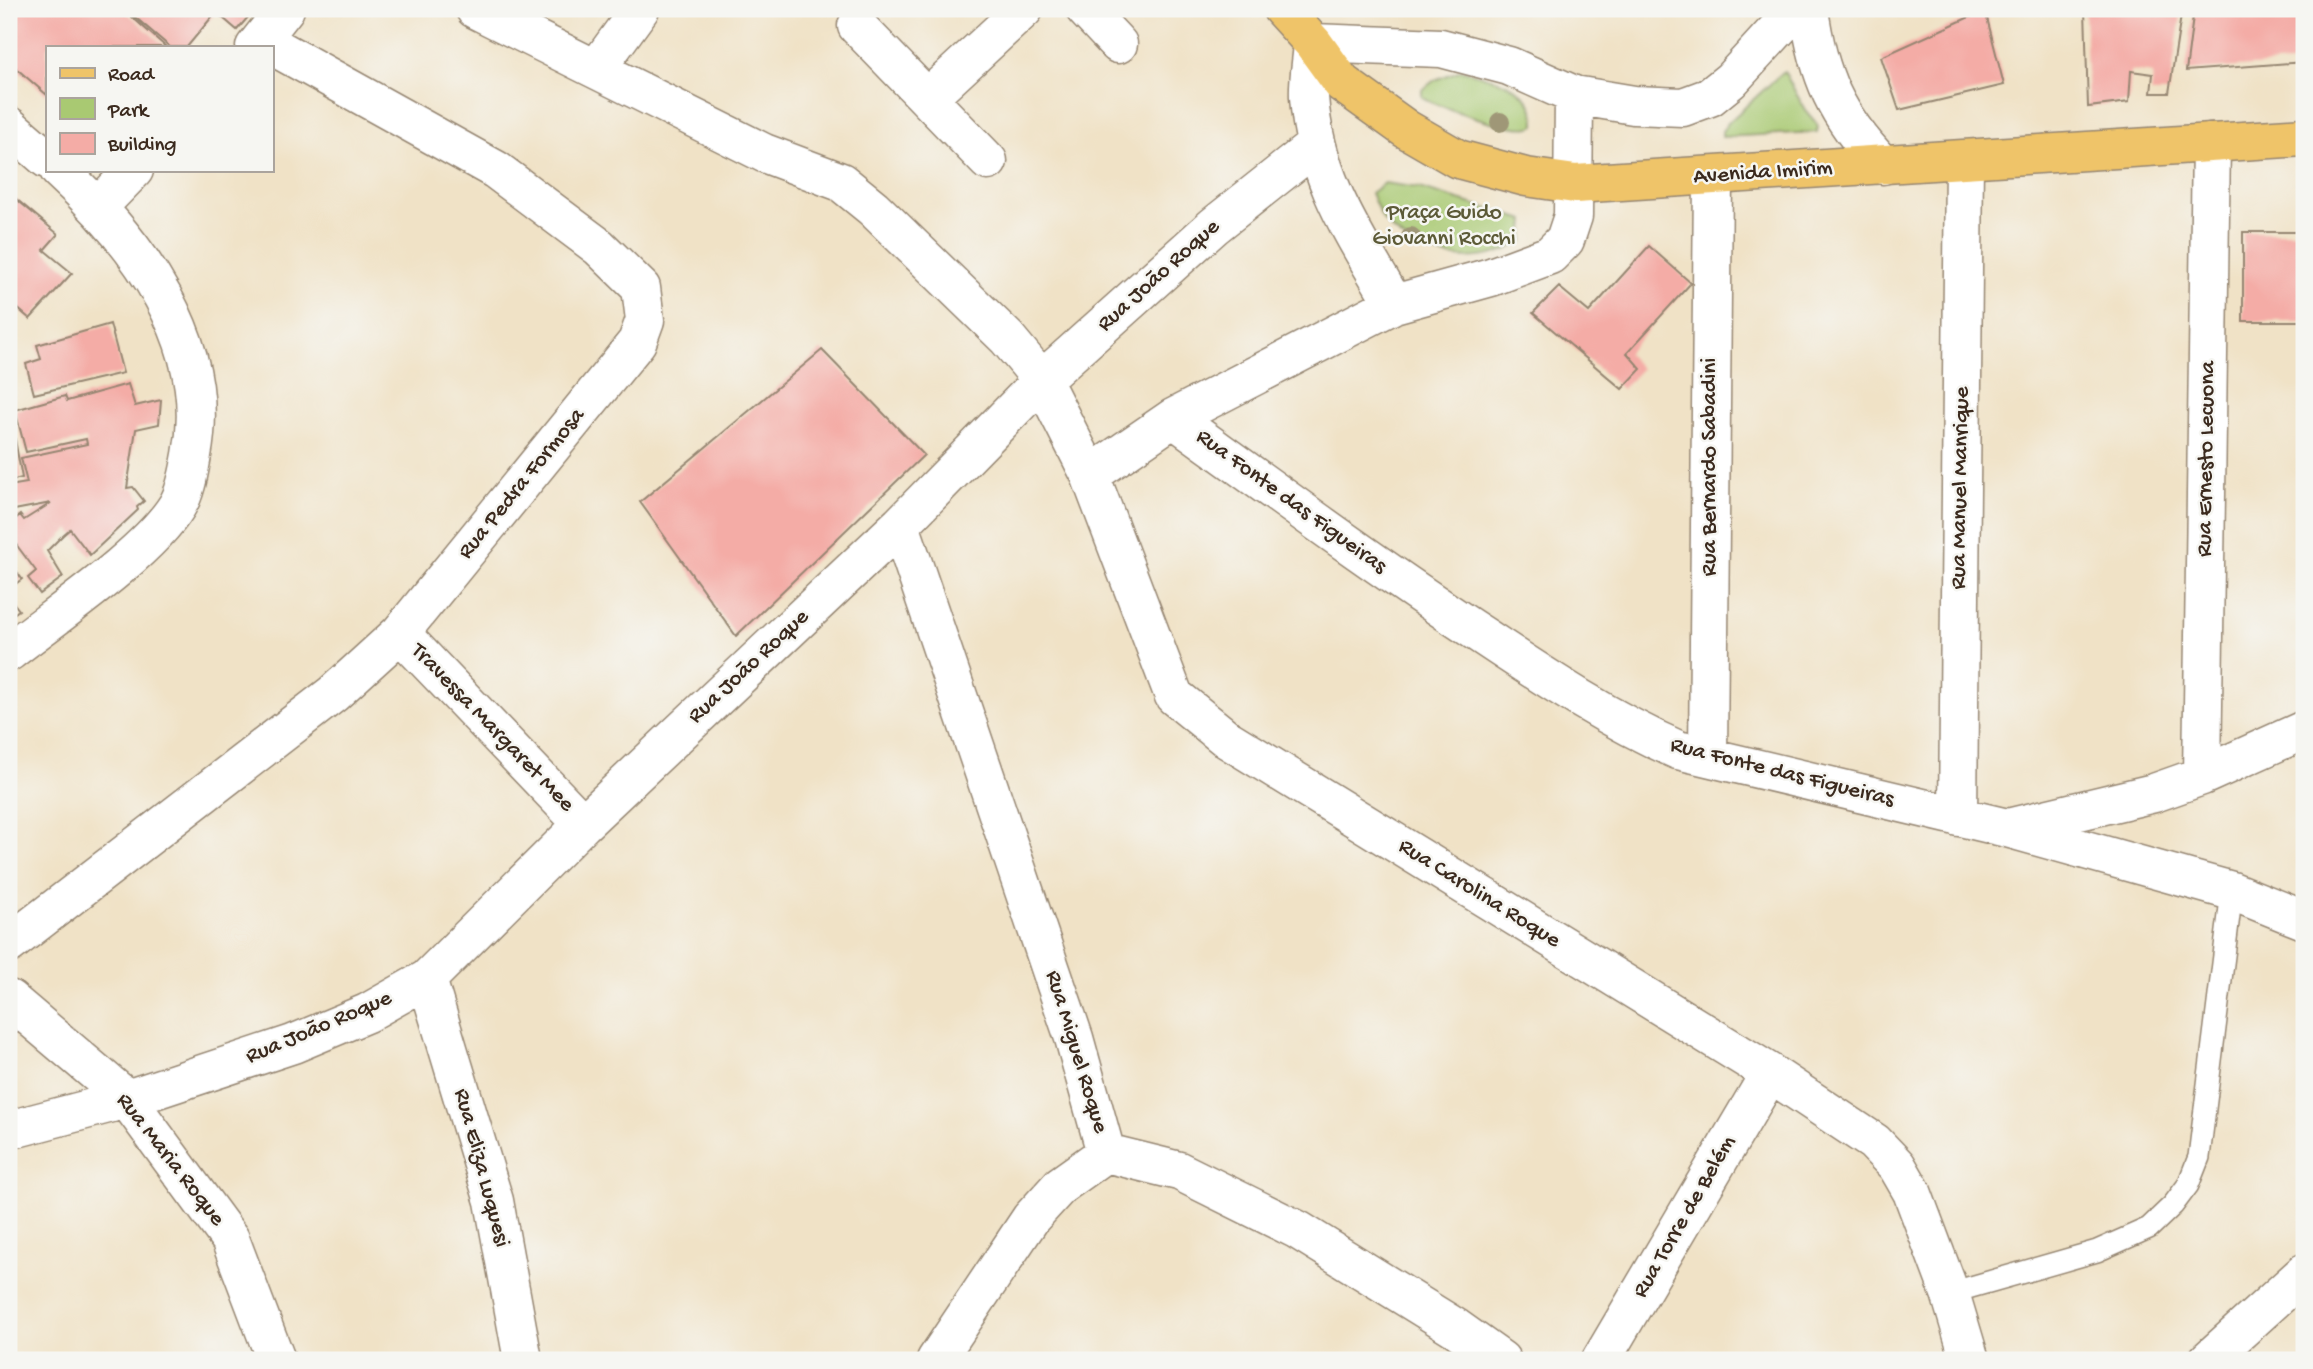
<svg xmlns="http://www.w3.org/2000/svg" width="2313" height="1369" font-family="'Gochi Hand',sans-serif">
  <rect width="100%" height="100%" fill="#f6f6f2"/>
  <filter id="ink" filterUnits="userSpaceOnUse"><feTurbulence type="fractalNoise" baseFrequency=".0143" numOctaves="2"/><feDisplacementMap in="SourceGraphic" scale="14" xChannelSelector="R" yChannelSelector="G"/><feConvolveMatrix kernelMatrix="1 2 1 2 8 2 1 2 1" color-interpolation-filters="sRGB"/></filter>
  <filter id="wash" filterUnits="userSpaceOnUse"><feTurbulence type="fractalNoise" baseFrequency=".00686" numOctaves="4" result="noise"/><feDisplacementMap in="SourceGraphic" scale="28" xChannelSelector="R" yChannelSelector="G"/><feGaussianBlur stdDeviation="1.57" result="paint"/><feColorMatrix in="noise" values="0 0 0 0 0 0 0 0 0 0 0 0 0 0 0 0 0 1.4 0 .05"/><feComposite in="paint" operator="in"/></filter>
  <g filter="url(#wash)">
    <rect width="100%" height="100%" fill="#f0e2c6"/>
    <path fill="#a9c972" stroke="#727a48" stroke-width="2" d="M 1461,70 C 1489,77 1537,85 1535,125 C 1522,136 1449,109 1431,102 L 1422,97 L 1422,90 L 1435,80 Z
      M 1784,71 L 1805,110 L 1818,125 L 1817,132 L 1722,137 L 1722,131 L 1729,122 Z
      M 1384,183 L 1419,188 L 1525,220 L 1523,241 C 1479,269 1421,261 1385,222 C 1379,214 1375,202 1371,193 Z"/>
    <g id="blocks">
      <path fill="#f4aca6" d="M 9,9 L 123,9 L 166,47 L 47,47 L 47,95 L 9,62 Z
        M 130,9 L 255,9 L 237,30 L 216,12 L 187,47 L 170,47 L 128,11 Z
        M 1618,9 L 1649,9 L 1648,14 Z
        M 1666,9 L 1714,9 L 1713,16 Z
        M 2085,9 L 2182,9 L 2169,93 L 2151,93 L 2153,74 L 2131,71 L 2129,102 L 2088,107 Z
        M 2194,9 L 2304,9 L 2304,62 L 2186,71 Z
        M 1985,10 L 2004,85 L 1899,110 L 1881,57 Z
        M 9,193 L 58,234 L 44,250 L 72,273 L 30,319 L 9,301 L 9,292 L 15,285 L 9,281 Z
        M 2243,232 L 2304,232 L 2304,321 L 2243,321 Z
        M 1649,246 L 1691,283 L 1627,353 L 1641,369 L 1622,389 L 1533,313 L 1559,287 L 1589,312 Z
        M 110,324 L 123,373 L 34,394 L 26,364 L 41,359 L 37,345 Z
        M 822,350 L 924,455 L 736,636 L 640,502 Z
        M 128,384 L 135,406 L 161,400 L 159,424 L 136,429 L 127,488 L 133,487 L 144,501 L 137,507 L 138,510 L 90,555 L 70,529 L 63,535 L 47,551 L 63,577 L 40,594 L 28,578 L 36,571 L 9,535 L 9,511 L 15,519 L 20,515 L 24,520 L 51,503 L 9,511 L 9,486 L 27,483 L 21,458 L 87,444 L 86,439 L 26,452 L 15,410 L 65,396 L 67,401 Z
        M 14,434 L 22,478 L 9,481 L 9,436 Z
        M 9,561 L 22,579 L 9,589 Z
        M 9,597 L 19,610 L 9,617 Z"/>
    </g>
  </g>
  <g filter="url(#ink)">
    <use href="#blocks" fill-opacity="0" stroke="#968672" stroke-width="2"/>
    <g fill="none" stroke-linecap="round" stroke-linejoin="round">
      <defs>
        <path id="service" d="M 1950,1293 L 2097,1251 L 2149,1228 L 2173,1205 L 2188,1185 L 2199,1157 L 2232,891"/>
        <path id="minor" d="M 475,9 L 764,153 L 841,182 L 873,208 L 1007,338 L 1042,380 L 1090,475 L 1174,696 L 1227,739 L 1770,1073 L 1874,1142 L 1897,1166 L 1912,1192 L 1950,1293 L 1970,1360
          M 1085,9 L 1118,44
          M 1809,9 C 1818,76 1836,116 1883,165
          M 857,26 L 988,161
          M 255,47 L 285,9
          M 597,68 L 640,9
          M 929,97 L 1024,9
          M 99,206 L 134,170
          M 1394,304 C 1354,234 1315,180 1309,97 C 1308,79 1312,60 1313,43 L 1441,48 L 1509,66 L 1574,95 L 1634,105 L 1683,107 L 1710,97 L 1731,80 L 1796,9
          M 1173,418 C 1277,493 1379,568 1486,638 C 1549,680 1610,720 1678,750 L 2007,828 L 2232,891 L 2304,920
          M 1090,475 L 1173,418 L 1394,304 L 1491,277 L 1550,255 L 1565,240 L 1573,216 L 1574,95
          M 900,525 L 1074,1038 L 1106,1153
          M 400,633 L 583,824
          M 1708,757 L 1713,176
          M 2202,776 L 2211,143
          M 1958,817 L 1964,160
          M 2012,827 L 2154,793 L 2202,776 L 2304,730
          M 9,944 L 333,694 L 400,633 L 637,342 L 645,320 L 641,288 L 599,247 L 496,170 L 262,40
          M 427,979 L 494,1201 L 523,1360
          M 9,999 L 127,1099 L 230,1239 L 276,1360
          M 9,1130 L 127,1099 L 293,1044 L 367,1013 L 427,979 L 583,824 L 900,525 L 1042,380 L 1214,226 L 1316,145
          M 1106,1153 L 1179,1171 L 1298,1230 L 1456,1328 L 1501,1360
          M 936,1360 L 1031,1218 L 1061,1185 L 1106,1153
          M 1601,1360 L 1770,1073
          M 2208,1360 L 2304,1273"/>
        <path id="tertiary" d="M 9,126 L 47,159
          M 9,652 C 56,615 147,554 177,506 C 186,492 189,471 192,455 C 214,343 137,241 59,170"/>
        <path id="primary" d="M 1282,9 L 1313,43 L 1342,83 L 1406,129 L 1458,159 L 1526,177 L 1575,184 L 2304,137"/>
      </defs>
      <use href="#service" stroke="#968672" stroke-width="24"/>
      <use href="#minor" stroke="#968672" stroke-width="41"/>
      <use href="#tertiary" stroke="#968672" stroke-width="41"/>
      <use href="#primary" stroke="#968672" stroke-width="41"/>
      <use href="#service" stroke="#fff" stroke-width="21"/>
      <use href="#minor" stroke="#fff" stroke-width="38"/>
      <use href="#tertiary" stroke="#fff" stroke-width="38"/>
      <use href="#primary" stroke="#efc469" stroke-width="38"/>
    </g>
    <g fill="#9f9777">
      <circle cx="1500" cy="122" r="10"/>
      <circle cx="1411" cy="237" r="10"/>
    </g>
  </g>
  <g text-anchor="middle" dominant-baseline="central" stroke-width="5" stroke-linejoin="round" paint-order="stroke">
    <g font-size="23" fill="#3b2a1e" stroke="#f6f6f2">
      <text transform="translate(1763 173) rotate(-4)">Avenida Imirim</text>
      <text transform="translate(1159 276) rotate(-42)">Rua João Roque</text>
      <text transform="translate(2207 459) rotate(-89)">Rua Ernesto Lecuona</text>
      <text transform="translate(1710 467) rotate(-90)">Rua Bernardo Sabadini</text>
      <text transform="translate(522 484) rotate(-51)">Rua Pedra Formosa</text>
      <text transform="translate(1961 488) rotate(-89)">Rua Manuel Manrique</text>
      <text transform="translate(1291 502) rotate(36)">Rua Fonte das Figueiras</text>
      <text transform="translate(749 667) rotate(-43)">Rua João Roque</text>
      <text transform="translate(492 728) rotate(46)">Travessa Margaret Mee</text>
      <text transform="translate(1782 773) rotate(14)">Rua Fonte das Figueiras</text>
      <text transform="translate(1479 894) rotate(32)">Rua Carolina Roque</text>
      <text transform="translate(319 1028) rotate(-23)">Rua João Roque</text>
      <text transform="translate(1076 1052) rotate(73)">Rua Miguel Roque</text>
      <text transform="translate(170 1160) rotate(52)">Rua Maria Roque</text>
      <text transform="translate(481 1168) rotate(75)">Rua Eliza Luquesi</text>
      <text transform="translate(1685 1217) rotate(-60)">Rua Torre de Belém</text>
    </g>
    <g font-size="23" fill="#5c5a37" stroke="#f6f6f2">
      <text x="1444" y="213">Praça Guido<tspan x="1444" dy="26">Giovanni Rocchi</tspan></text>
    </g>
  </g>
  <rect width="2313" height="1369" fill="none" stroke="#f6f6f2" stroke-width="35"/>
  <rect x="46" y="46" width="228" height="126" fill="#f6f6f2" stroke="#aba49d" stroke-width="2"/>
  <rect x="60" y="68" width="35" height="10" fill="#efc469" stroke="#aba49d" stroke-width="2"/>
  <text x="108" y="80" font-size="21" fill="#3b2a1e">Road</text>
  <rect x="60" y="98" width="35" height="21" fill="#a9c972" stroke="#aba49d" stroke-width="2"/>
  <text x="108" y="116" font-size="21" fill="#3b2a1e">Park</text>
  <rect x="60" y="133" width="35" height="21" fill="#f4aca6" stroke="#aba49d" stroke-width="2"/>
  <text x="108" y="150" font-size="21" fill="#3b2a1e">Building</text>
</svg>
